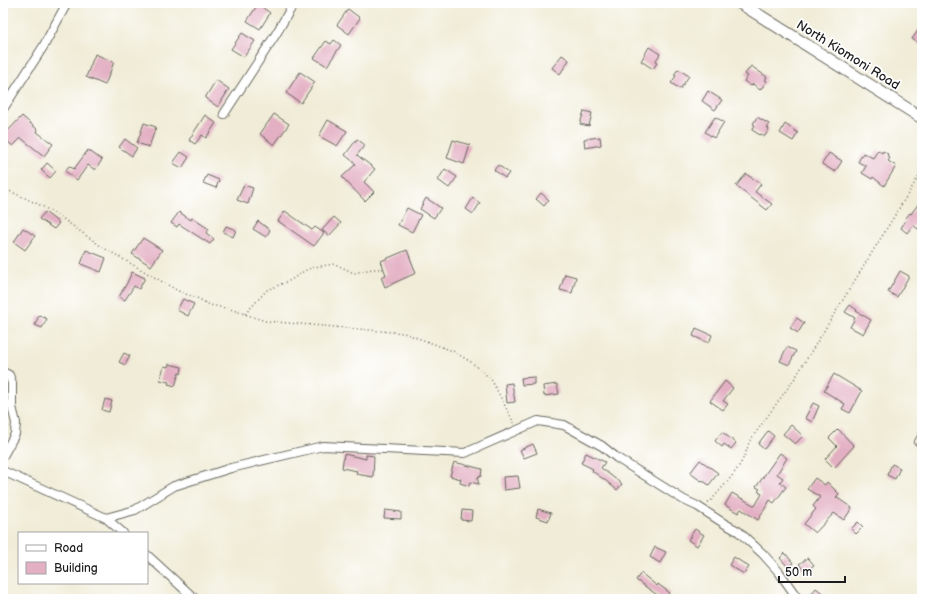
<svg xmlns="http://www.w3.org/2000/svg" width="925" height="602" font-family="'Balsamiq Sans',sans-serif">
  <rect width="100%" height="100%" fill="#fff"/>
  <filter id="ink" filterUnits="userSpaceOnUse"><feTurbulence type="fractalNoise" baseFrequency=".025" numOctaves="2"/><feDisplacementMap in="SourceGraphic" scale="8" xChannelSelector="R" yChannelSelector="G"/><feConvolveMatrix kernelMatrix="1 2 1 2 8 2 1 2 1" color-interpolation-filters="sRGB"/></filter>
  <filter id="wash" filterUnits="userSpaceOnUse"><feTurbulence type="fractalNoise" baseFrequency=".012" numOctaves="4" result="noise"/><feDisplacementMap in="SourceGraphic" scale="16" xChannelSelector="R" yChannelSelector="G"/><feGaussianBlur stdDeviation="0.9" result="paint"/><feColorMatrix in="noise" values="0 0 0 0 0 0 0 0 0 0 0 0 0 0 0 0 0 1.4 0 .05"/><feComposite in="paint" operator="in"/></filter>
  <g filter="url(#wash)">
    <rect width="100%" height="100%" fill="#f0ecd7"/>
    <g id="blocks">
      <path fill="#e3afc2" d="M 258,4 L 270,13 L 260,29 L 247,21 Z
        M 348,9 L 360,18 L 349,34 L 337,25 Z
        M 922,25 L 922,45 L 912,39 Z
        M 242,33 L 255,41 L 244,57 L 231,49 Z
        M 334,40 L 341,45 L 327,66 L 314,58 L 326,41 L 331,44 Z
        M 649,47 L 660,54 L 655,62 L 657,63 L 653,69 L 641,61 Z
        M 95,54 L 114,62 L 105,85 L 86,77 Z
        M 562,55 L 569,60 L 560,74 L 552,68 Z
        M 751,66 L 767,77 L 765,80 L 767,81 L 760,90 L 753,84 L 751,86 L 744,81 L 748,76 L 745,74 Z
        M 678,69 L 689,76 L 680,89 L 671,83 L 676,76 L 674,75 Z
        M 300,72 L 315,82 L 301,103 L 286,93 Z
        M 216,80 L 229,89 L 218,107 L 205,98 Z
        M 708,91 L 722,100 L 715,110 L 702,101 Z
        M 584,111 L 592,113 L 589,126 L 580,124 Z
        M 274,114 L 289,124 L 274,145 L 260,134 Z
        M 205,115 L 216,123 L 206,138 L 202,135 L 195,144 L 189,140 Z
        M 22,116 L 38,130 L 37,132 L 53,144 L 44,156 L 21,138 L 13,146 L 8,142 L 3,148 L 3,136 Z
        M 715,117 L 724,122 L 714,138 L 705,132 Z
        M 757,117 L 769,124 L 767,127 L 769,129 L 765,136 L 761,134 L 760,135 L 752,130 L 755,125 L 753,124 Z
        M 328,120 L 347,131 L 337,146 L 319,136 Z
        M 144,123 L 156,127 L 149,147 L 137,143 Z
        M 785,124 L 798,133 L 793,141 L 780,133 Z
        M 600,137 L 601,145 L 585,148 L 584,139 Z
        M 125,139 L 137,148 L 132,156 L 119,147 Z
        M 357,139 L 365,145 L 357,155 L 375,169 L 364,182 L 374,192 L 365,201 L 342,177 L 356,164 L 345,155 Z
        M 453,140 L 470,145 L 464,164 L 447,158 Z
        M 88,150 L 102,160 L 95,170 L 88,165 L 77,180 L 65,171 L 69,166 L 74,169 Z
        M 878,150 L 882,153 L 883,151 L 888,154 L 887,156 L 890,158 L 888,161 L 896,166 L 884,186 L 873,177 L 872,179 L 862,173 L 866,166 L 858,162 L 863,153 L 873,158 Z
        M 181,152 L 189,157 L 182,168 L 173,163 Z
        M 829,153 L 842,161 L 835,172 L 822,164 Z
        M 47,163 L 56,171 L 50,178 L 41,170 Z
        M 498,165 L 509,173 L 505,178 L 494,170 Z
        M 445,169 L 457,177 L 449,188 L 438,180 Z
        M 746,174 L 761,184 L 755,192 L 772,204 L 767,210 L 736,186 Z
        M 207,175 L 219,180 L 216,188 L 203,183 Z
        M 244,185 L 253,188 L 248,204 L 237,200 Z
        M 541,193 L 549,200 L 544,206 L 536,199 Z
        M 426,198 L 441,208 L 434,218 L 420,209 Z
        M 473,198 L 480,203 L 473,214 L 466,209 Z
        M 922,199 L 922,223 L 918,229 L 913,225 L 907,233 L 901,228 L 906,220 L 905,219 L 910,213 L 911,214 Z
        M 407,208 L 421,215 L 412,232 L 398,225 Z
        M 285,211 L 312,230 L 315,227 L 324,233 L 314,246 L 278,221 Z
        M 45,212 L 59,223 L 54,229 L 39,219 Z
        M 179,212 L 191,220 L 192,218 L 209,229 L 206,233 L 214,239 L 210,244 L 179,224 L 177,227 L 171,223 Z
        M 334,217 L 341,223 L 329,236 L 322,230 Z
        M 258,221 L 270,230 L 266,237 L 253,229 Z
        M 226,226 L 236,230 L 233,237 L 223,232 Z
        M 23,228 L 35,236 L 25,250 L 14,242 Z
        M 143,238 L 162,250 L 151,266 L 132,254 Z
        M 86,250 L 106,258 L 101,272 L 81,264 Z
        M 407,250 L 416,273 L 385,287 L 381,277 L 386,275 L 381,261 Z
        M 900,271 L 909,276 L 897,297 L 888,292 Z
        M 132,272 L 145,278 L 139,289 L 134,286 L 125,300 L 119,297 L 127,283 Z
        M 565,274 L 576,277 L 572,293 L 560,290 Z
        M 183,299 L 194,304 L 188,316 L 177,310 Z
        M 850,305 L 857,310 L 856,311 L 871,320 L 863,334 L 850,327 L 855,318 L 845,312 Z
        M 39,315 L 47,319 L 42,328 L 35,325 Z
        M 797,318 L 804,323 L 798,333 L 790,328 Z
        M 696,328 L 712,335 L 709,343 L 693,336 Z
        M 787,347 L 796,351 L 789,365 L 780,361 Z
        M 124,353 L 130,356 L 125,365 L 119,362 Z
        M 169,364 L 182,367 L 181,374 L 179,373 L 175,386 L 168,384 L 169,382 L 160,380 L 164,366 L 168,367 Z
        M 834,374 L 862,391 L 850,413 L 842,409 L 845,404 L 824,391 Z
        M 534,377 L 534,384 L 522,385 L 521,378 Z
        M 725,381 L 733,388 L 723,401 L 728,404 L 723,410 L 710,401 Z
        M 512,383 L 515,402 L 507,403 L 505,384 Z
        M 557,384 L 559,394 L 544,396 L 543,386 Z
        M 105,399 L 112,401 L 109,412 L 102,410 Z
        M 813,403 L 819,406 L 812,422 L 805,418 Z
        M 791,425 L 803,436 L 795,444 L 783,434 Z
        M 922,428 L 922,449 L 913,443 Z
        M 838,429 L 854,446 L 834,468 L 825,459 L 837,446 L 829,438 Z
        M 768,431 L 774,436 L 764,449 L 758,444 Z
        M 722,432 L 736,443 L 731,449 L 724,444 L 722,447 L 715,441 Z
        M 533,444 L 537,453 L 524,458 L 520,450 Z
        M 586,453 L 605,462 L 601,468 L 622,484 L 617,490 L 605,480 L 592,471 L 593,469 L 581,463 Z
        M 780,453 L 787,458 L 777,474 L 783,478 L 780,482 L 786,487 L 774,503 L 770,500 L 758,520 L 741,509 L 738,513 L 725,505 L 732,493 L 755,506 L 762,494 L 758,491 L 760,489 L 756,487 Z
        M 344,454 L 366,459 L 366,455 L 374,456 L 373,477 L 356,474 L 357,471 L 342,468 Z
        M 700,460 L 718,473 L 709,485 L 702,480 L 701,481 L 690,473 Z
        M 454,462 L 482,469 L 481,476 L 477,478 L 479,484 L 470,482 L 469,486 L 460,483 L 461,479 L 450,476 Z
        M 892,464 L 900,468 L 895,479 L 887,475 Z
        M 518,476 L 520,488 L 504,490 L 503,477 Z
        M 815,478 L 825,485 L 827,482 L 839,494 L 836,497 L 852,508 L 844,520 L 834,513 L 815,533 L 804,524 L 816,509 L 813,506 L 820,497 L 807,489 Z
        M 538,509 L 551,513 L 548,521 L 536,517 Z
        M 385,510 L 401,512 L 401,519 L 384,518 Z
        M 462,510 L 472,511 L 471,521 L 461,520 Z
        M 858,522 L 863,527 L 856,534 L 851,529 Z
        M 695,529 L 704,535 L 697,546 L 688,540 Z
        M 655,547 L 666,552 L 660,563 L 650,557 Z
        M 785,553 L 793,563 L 788,567 L 780,558 Z
        M 734,557 L 749,567 L 744,574 L 729,565 Z
        M 808,558 L 814,565 L 805,572 L 799,564 Z
        M 641,573 L 657,586 L 658,584 L 670,593 L 665,599 L 663,599 L 636,580 Z
        M 816,588 L 830,599 L 807,599 Z"/>
    </g>
  </g>
  <g filter="url(#ink)">
    <use href="#blocks" fill-opacity="0" stroke="#66655d" stroke-width="1"/>
    <g fill="none" stroke-linecap="round" stroke-linejoin="round">
      <defs>
        <path id="street" d="M 3,109 L 43,47 L 67,3
          M 224,114 L 276,34 L 294,3
          M 3,372 L 9,375 L 12,383 L 12,407 L 16,423 L 15,434 L 3,456
          M 3,471 L 106,518 L 123,533
          M 106,518 L 135,510 L 174,486 L 231,468 L 323,446 L 465,453 L 538,421 L 564,425 L 602,446 L 617,458 L 684,500 L 697,506 L 725,524 L 738,531 L 763,554 L 779,572 L 798,599
          M 147,555 L 195,599"/>
        <path id="secondary" d="M 740,3 L 922,118"/>
      </defs>
      <use href="#street" stroke="#66655d" stroke-width="10"/>
      <use href="#secondary" stroke="#66655d" stroke-width="13"/>
      <path stroke="#66655d" stroke-width="1.5" stroke-dasharray="1 3" stroke-linecap="butt" d="M 3,188 L 40,205 L 59,216 L 102,247 L 182,293 L 195,297 L 210,305 L 230,309 L 265,321 L 404,333 L 453,351 L 471,362 L 491,379 L 514,423
        M 245,314 L 267,290 L 291,280 L 304,271 L 314,267 L 335,264 L 354,273 L 372,269 L 383,269
        M 708,502 L 710,502 C 726,482 743,468 749,442 L 795,378 L 922,171"/>
      <use href="#street" stroke="#fff" stroke-width="8"/>
      <use href="#secondary" stroke="#fff" stroke-width="11"/>
    </g>
  </g>
  <g text-anchor="middle" dominant-baseline="central" stroke-width="3.5" stroke-linejoin="round" paint-order="stroke">
    <g font-size="13" fill="#1c1c1c" stroke="#fff">
      <text transform="translate(848 55) rotate(32)">North Kiomoni Road</text>
    </g>
  </g>
  <rect width="925" height="602" fill="none" stroke="#fff" stroke-width="16"/>
  <rect x="18" y="532" width="130" height="52" fill="#ffffff" stroke="#a4a4a4"/>
  <rect x="26" y="545" width="20" height="6" fill="#ffffff" stroke="#a4a4a4"/>
  <text x="54" y="552" font-size="12" fill="#1c1c1c">Road</text>
  <rect x="26" y="562" width="20" height="12" fill="#e3afc2" stroke="#a4a4a4"/>
  <text x="54" y="572" font-size="12" fill="#1c1c1c">Building</text>
  <path d="M779 576v6h66v-6" fill="none" stroke="#1c1c1c" stroke-width="2"/>
  <text x="785" y="576" font-size="12" fill="#1c1c1c" stroke="#ffffff" stroke-width="3" paint-order="stroke">50 m</text>
</svg>
